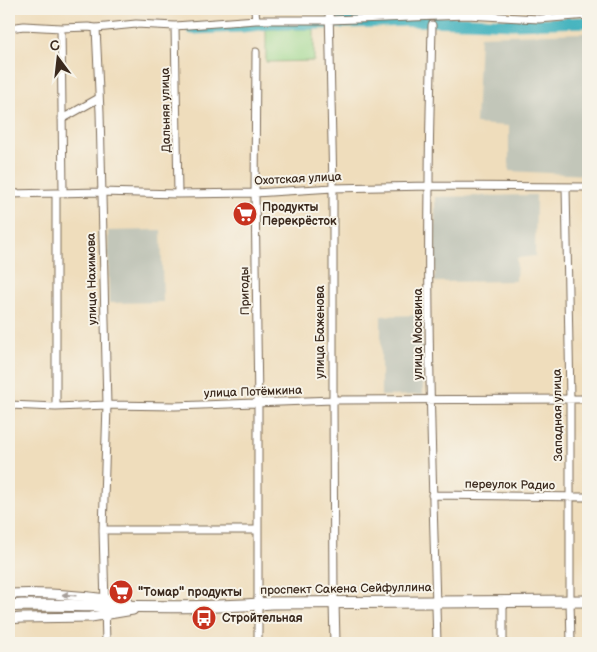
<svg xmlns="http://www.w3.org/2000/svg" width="597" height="652" font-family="'Balsamiq Sans',sans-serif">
  <rect width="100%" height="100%" fill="#f7f3e8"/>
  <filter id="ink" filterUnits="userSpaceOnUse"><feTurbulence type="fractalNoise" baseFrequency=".02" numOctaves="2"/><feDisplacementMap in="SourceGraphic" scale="10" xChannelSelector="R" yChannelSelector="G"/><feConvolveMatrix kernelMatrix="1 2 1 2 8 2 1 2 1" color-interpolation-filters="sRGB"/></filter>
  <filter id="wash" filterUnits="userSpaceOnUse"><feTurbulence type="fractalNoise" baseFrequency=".0096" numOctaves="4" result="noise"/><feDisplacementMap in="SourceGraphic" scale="20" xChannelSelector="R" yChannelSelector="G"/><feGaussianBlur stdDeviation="1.12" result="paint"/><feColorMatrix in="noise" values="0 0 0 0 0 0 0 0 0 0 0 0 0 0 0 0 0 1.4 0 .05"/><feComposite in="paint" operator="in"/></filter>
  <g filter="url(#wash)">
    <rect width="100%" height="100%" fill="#efddbc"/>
    <path fill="#c2c6b9" d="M 588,33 L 588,175 L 509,171 L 509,126 L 476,124 L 480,36 Z
      M 536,195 L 535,256 L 517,258 L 516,281 L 435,282 L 435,197 Z
      M 161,230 L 163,302 L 109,303 L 108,231 Z
      M 423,315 L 423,395 L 381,396 L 381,316 Z"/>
    <path fill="#9ad68a" stroke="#6a8054" d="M 266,29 L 314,29 L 314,61 L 266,62 Z"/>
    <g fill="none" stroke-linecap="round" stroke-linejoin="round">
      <path stroke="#43b2be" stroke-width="11" d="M 192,29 L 242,27 L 269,24 L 317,24 L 410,21 L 469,22 L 512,24 L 588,22"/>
    </g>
  </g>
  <g filter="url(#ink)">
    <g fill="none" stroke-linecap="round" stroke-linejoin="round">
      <defs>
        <path id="minor" d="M 254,9 L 255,11 L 256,20
          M 329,9 L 333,188 L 333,400 L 334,602
          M 432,25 C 431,79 429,133 429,187 C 427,339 433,491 437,643
          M 175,26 L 178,194
          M 9,28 L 24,26 L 61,28 L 88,27 L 96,28 L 136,24 L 175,26 L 256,20 L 329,20 L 467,15 L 539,19 L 588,15
          M 61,28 L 63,192
          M 96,28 L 100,112 L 107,405 L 103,530 L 106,643
          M 256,52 L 255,193 L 258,403 L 258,643
          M 62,119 L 99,98
          M 566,187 L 570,399 L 570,601 L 571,643
          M 9,194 L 101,192 L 178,194 L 255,193 L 333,188 L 429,186 L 588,187
          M 9,405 L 56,407 L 107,405 L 175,406 L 333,400 L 588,399
          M 56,407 L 56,193
          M 432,495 L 588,497
          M 103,530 L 258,530
          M 503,601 L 503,643"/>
        <path id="tertiary" d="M 9,594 C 49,592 88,596 127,602
          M 334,602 L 335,643
          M 9,619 L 22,618 L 91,617 L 133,610"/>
        <path id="primary" d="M 9,606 L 22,605 C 104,605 189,610 271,603 L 588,601"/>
      </defs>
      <use href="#minor" stroke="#7a6955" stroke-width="9"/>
      <use href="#tertiary" stroke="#7a6955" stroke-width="11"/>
      <use href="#primary" stroke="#7a6955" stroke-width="13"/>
      <use href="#minor" stroke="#fff" stroke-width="7"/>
      <use href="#tertiary" stroke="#fff" stroke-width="9"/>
      <use href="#primary" stroke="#fff" stroke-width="11"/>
    </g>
    <defs><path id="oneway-solid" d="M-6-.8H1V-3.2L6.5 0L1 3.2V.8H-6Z" transform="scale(1.25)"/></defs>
    <use fill="#a79f9a" href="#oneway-solid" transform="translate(69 595) rotate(-177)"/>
  </g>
  <defs>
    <symbol id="supermarket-disc" viewBox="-11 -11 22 22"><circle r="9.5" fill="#c8321e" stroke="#f7f3e8"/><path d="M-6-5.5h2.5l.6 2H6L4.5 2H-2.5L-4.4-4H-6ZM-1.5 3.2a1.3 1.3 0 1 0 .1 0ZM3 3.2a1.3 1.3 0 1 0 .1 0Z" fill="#fff"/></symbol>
    <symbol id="bus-disc" viewBox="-11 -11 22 22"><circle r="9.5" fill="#c8321e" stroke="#f7f3e8"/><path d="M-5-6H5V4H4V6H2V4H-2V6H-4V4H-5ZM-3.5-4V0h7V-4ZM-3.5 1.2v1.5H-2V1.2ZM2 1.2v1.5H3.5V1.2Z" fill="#fff"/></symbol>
  </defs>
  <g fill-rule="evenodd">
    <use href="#supermarket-disc" x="231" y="200" width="28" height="28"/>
    <use href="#supermarket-disc" x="107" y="578" width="28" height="28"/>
    <use href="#bus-disc" x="190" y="604" width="28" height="28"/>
  </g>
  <g text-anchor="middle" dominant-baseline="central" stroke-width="4" stroke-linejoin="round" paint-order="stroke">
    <g font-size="12" fill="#3b2a1e" stroke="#f7f3e8">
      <text transform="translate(166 110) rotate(-91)">Дальняя улица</text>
      <text transform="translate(298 179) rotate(-3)">Охотская улица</text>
      <text transform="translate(92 279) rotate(-91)">улица Нахимова</text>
      <text transform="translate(245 291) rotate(-91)">Пригоды</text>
      <text transform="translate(320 332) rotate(-90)">улица Баженова</text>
      <text transform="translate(418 334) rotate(-90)">улица Москвина</text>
      <text transform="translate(253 392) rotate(-2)">улица Потёмкина</text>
      <text transform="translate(558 415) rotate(-91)">Западная улица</text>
      <text transform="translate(510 485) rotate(1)">переулок Радио</text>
      <text transform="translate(346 589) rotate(-1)">проспект Сакена Сейфуллина</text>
    </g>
    <g font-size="12" font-weight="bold" fill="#3b2a1e" stroke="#f7f3e8" text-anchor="start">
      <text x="262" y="207">Продукты<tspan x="262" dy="14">Перекрёсток</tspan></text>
      <text x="138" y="592">"Томар" продукты</text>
      <text x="222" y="618">Стройтельная</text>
    </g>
  </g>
  <rect width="597" height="652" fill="none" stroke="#f7f3e8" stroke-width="30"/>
  <g transform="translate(58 58) rotate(345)" stroke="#f7f3e8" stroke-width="4" paint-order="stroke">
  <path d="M0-4L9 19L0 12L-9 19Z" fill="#3b2a1e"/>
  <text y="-8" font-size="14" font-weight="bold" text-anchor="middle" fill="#3b2a1e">С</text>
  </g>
</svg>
